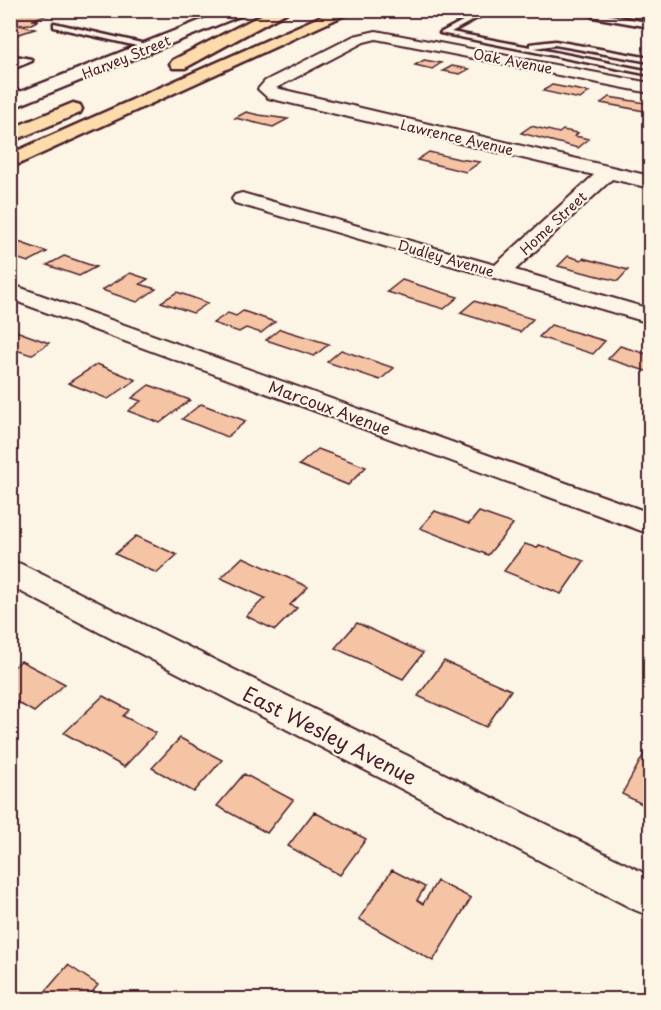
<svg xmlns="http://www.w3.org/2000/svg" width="661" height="1010" font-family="'Playpen Sans',sans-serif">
  <rect width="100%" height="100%" fill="#fcf5e5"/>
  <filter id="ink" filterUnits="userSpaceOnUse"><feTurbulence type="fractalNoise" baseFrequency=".0167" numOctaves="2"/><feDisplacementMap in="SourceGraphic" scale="12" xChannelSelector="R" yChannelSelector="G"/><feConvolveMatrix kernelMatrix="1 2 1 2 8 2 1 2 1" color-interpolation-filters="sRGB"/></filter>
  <g filter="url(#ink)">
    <path fill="#f5c4a5" stroke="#4a1f2b" stroke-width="1.5" d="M 10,10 L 60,10 L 32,20 L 39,20 L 31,24 L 19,25 L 35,29 L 10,37 Z
      M 424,60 L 441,63 L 432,69 L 415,65 Z
      M 452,66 L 469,69 L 460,74 L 443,71 Z
      M 552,85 L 589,92 L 580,99 L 543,91 Z
      M 609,97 L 645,103 L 650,106 L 650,112 L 601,103 Z
      M 246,112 L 259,115 L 288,119 L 273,127 L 235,118 Z
      M 531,126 L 559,133 L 563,130 L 578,133 L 575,136 L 589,139 L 578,148 L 521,133 Z
      M 429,152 L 459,159 L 480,162 L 466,172 L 417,160 Z
      M 10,239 L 47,252 L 28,262 L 10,256 Z
      M 64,256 L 96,267 L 79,276 L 47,265 Z
      M 568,256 L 581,260 L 583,258 L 628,270 L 618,281 L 558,266 Z
      M 130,273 L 148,279 L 140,284 L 156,289 L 137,302 L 102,290 Z
      M 402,280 L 458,297 L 444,309 L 387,292 Z
      M 177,292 L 208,303 L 193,313 L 161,302 Z
      M 474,301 L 533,319 L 520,332 L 460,313 Z
      M 243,311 L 275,322 L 261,333 L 246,328 L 239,332 L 213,323 L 228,313 L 236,316 Z
      M 551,325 L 605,341 L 593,354 L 539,337 Z
      M 280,329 L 329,344 L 314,356 L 266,340 Z
      M 16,331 L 49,343 L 31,355 L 10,348 L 10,333 Z
      M 620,346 L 650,355 L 649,372 L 608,359 Z
      M 341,350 L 394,368 L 380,380 L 327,362 Z
      M 97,364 L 136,380 L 108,399 L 68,383 Z
      M 149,385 L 190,400 L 160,423 L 128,411 L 141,401 L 132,398 Z
      M 201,404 L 246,421 L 227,437 L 182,419 Z
      M 318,449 L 366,467 L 348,485 L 299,465 Z
      M 435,511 L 469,524 L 479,512 L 513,524 L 488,555 L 420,528 Z
      M 136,536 L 177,555 L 157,573 L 115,554 Z
      M 525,544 L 537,548 L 539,545 L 557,551 L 584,561 L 561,594 L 504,571 Z
      M 243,557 L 308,587 L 290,605 L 297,608 L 275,630 L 246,616 L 265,598 L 221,578 Z
      M 357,623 L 423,653 L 403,679 L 335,648 Z
      M 21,661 L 65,684 L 34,712 L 10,698 L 10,670 Z
      M 444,661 L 511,690 L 486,727 L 418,696 Z
      M 103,696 L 129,710 L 123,716 L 156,733 L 124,767 L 64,733 Z
      M 180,738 L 222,760 L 194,792 L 152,768 Z
      M 650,743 L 650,808 L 622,794 Z
      M 244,774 L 293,800 L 267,833 L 217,806 Z
      M 314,812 L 366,839 L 340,875 L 288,846 Z
      M 392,870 L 425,887 L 417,900 L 423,904 L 437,881 L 471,898 L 433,961 L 359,919 Z
      M 68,965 L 98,985 L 86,1000 L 38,1000 Z"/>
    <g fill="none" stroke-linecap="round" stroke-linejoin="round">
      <defs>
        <path id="lane" d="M 483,10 L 492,10 L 451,32 L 530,47 L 530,44 L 555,41 L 650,58 L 650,62 L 555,45 L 534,48 L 650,71 L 650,75 L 440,33 Z
          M 587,10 L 650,23 L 650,27 L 593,17 Z
          M 54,23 L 150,45 L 154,47 L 150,49 L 54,27 Z
          M 10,55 L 31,59 L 32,61 L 10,70 L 10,65 L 20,61 L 10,59 Z
          M 10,89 L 32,94 L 33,96 L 29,99 L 10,94 Z"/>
        <path id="street" d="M 376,31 L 650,83 L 650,93 L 376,39 L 364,42 L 276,88 L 650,176 L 650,188 L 612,179 L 515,270 L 650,309 L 650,323 L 235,203 L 232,199 L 235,195 L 242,193 L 495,265 L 594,175 L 268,98 L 258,89 L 265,81 L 354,36 Z
          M 10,284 L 650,513 L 650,534 L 10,299 Z
          M 10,561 L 21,564 L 650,876 L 650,916 L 635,910 L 10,586 Z"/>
        <path id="secondary" d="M 227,10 L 249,10 L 247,13 L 10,109 L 10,96 Z"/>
        <path id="highway" d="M 271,10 L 291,10 L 185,68 L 173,68 L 170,64 L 173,60 Z
          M 335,10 L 356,10 L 10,168 L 10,154 Z
          M 73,103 L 80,105 L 82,109 L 80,113 L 10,142 L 10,129 Z"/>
      </defs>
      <use href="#lane" stroke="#4a1f2b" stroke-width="5"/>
      <use href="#street" stroke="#4a1f2b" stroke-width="4"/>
      <use href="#secondary" stroke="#4a1f2b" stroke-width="5"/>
      <use href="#highway" stroke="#4a1f2b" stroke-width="5"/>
      <use href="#lane" fill="#fcf5e5" fill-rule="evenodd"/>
      <use href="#street" fill="#fcf5e5" fill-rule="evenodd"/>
      <use href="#secondary" fill="#fcf5e5" fill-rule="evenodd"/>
      <use href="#highway" fill="#fddcac" fill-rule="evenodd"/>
    </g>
  </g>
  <g text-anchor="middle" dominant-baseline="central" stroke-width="4.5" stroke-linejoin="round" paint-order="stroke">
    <g font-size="14" fill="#4a1f2b" stroke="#fcf5e5">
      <text transform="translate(126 57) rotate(-22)">Harvey Street</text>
      <text transform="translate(513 61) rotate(11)">Oak Avenue</text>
      <text transform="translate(457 137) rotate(13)">Lawrence Avenue</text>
      <text transform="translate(553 223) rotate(-43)">Home Street</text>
      <text transform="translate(446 258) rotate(16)">Dudley Avenue</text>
    </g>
    <g font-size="16" fill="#4a1f2b" stroke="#fcf5e5">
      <text transform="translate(330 407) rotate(20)">Marcoux Avenue</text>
    </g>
    <g font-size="20" fill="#4a1f2b" stroke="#fcf5e5">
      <text transform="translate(330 735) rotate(27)">East Wesley Avenue</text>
    </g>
  </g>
  <rect width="661" height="1010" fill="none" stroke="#fcf5e5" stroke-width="36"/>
  <rect x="18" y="18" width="625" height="974" fill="none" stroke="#4a1f2b" stroke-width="2" filter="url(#ink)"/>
</svg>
